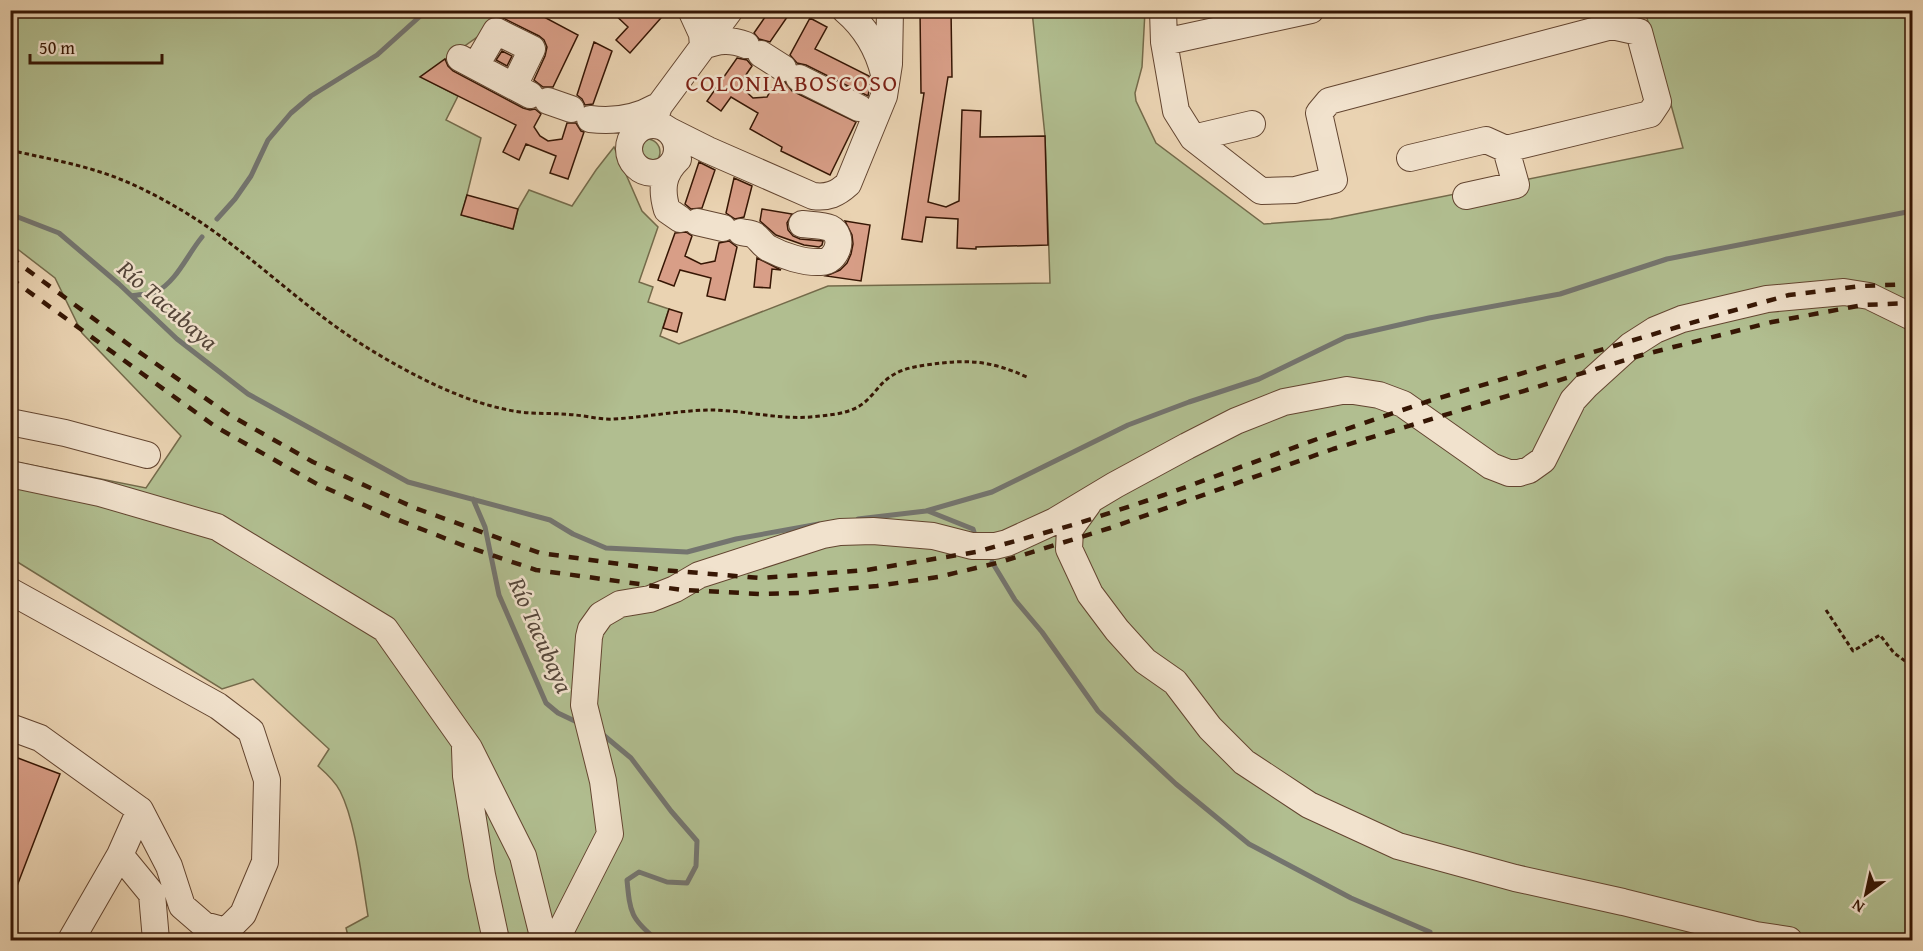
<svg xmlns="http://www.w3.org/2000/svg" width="1923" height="951" font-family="'Gentium Book Plus',serif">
  <rect width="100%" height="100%" fill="#ead3b2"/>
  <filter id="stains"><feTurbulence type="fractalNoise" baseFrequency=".00333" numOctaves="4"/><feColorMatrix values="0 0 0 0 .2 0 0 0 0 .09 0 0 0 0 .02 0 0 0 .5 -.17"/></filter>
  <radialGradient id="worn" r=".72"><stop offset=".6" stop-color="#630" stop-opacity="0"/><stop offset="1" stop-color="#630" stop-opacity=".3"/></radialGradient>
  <path fill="#b1be90" stroke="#746a4a" stroke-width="1.5" d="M 11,11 L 514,11 L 421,77 L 458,96 L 446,120 L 481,138 L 462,215 L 513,229 L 518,209 L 529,190 L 572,206 L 596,170 L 614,147 L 642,211 L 658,227 L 639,282 L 653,287 L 648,302 L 669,309 L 660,336 L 679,344 L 828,286 L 1050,283 L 1045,136 L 1032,11 L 1145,11 L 1142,67 L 1135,93 L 1136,101 L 1156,143 L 1264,224 L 1331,219 L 1683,148 L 1645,11 L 1912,11 L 1912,940 L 349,940 L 346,928 L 368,916 C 362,881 356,822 340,791 C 335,781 326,773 318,766 L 329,749 L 253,679 L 222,689 L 11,558 L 10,461 L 146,488 L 181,436 L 82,333 L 55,278 L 11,244 Z
    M634 152a13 13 0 1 1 26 0a13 13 0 1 1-26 0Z"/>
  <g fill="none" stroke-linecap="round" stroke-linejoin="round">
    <path stroke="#74756f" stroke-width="5" d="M 10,214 L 59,233 L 119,284 L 177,339 L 248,394 L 408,482 L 550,520 L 573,534 L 606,548 L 687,552 L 736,539 L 819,524
      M 217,219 L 235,199 L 251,176 L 268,140 L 291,113 L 311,96 L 377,55 L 427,10
      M 132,296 C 140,294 149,295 156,292 C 177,281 187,255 202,237
      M 473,499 L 485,527 L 499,595 L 546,703 L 558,713 L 579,723
      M 928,511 L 973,529 L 974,532
      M 858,519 L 926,511 L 992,492 L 1128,425 L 1189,402 L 1259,379 L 1346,337 L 1429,318 L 1560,294 L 1667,259 L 1912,211
      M 992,562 L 1015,600 L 1042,632 L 1098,711 L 1176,784 L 1249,844 L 1351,898 L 1430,932
      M 601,733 L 631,758 L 671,811 L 697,841 L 696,866 L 687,883 L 667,882 L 639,872 L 627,880 C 630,913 631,919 657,940"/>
  </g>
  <path fill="#d89e87" stroke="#361604" stroke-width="1.5" d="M 514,10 L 531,10 L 578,35 L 553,87 L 543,87 L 534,80 L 545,56 L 547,47 L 544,40 L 539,36 L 503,18 Z
    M 610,10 L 628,10 L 640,14 L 643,10 L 668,10 L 630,53 L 616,40 L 628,27 Z
    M 770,10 L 792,10 L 770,42 L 759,39 L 754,33 Z
    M 920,10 L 951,10 L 952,77 L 948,77 L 928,202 L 946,207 L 959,201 L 962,110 L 981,111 L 980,137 L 1045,136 L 1048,245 L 976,247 L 976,249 L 957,248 L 958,219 L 926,217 L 922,242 L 902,239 L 924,93 L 921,93 Z
    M 810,18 L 827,27 L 815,49 L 869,76 L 871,81 L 868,96 L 806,65 L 797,63 L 790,55 Z
    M 594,42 L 612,51 L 593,104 L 585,105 L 582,99 L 577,95 Z
    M 502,51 L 512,56 L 507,66 L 496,60 Z
    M 737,58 L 747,60 L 752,66 L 739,85 L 753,98 L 767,97 L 776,81 L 785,82 L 792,91 L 856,122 L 830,175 L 781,151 L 782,147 L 750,129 L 758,113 L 731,97 L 721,111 L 707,101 Z
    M 445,59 L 448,66 L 453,71 L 523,108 L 530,110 L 535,109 L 541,114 L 534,127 L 540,136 L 548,141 L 562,139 L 567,123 L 576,123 L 581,131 L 584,132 L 568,179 L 550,173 L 556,156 L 526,144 L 519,160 L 503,152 L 516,125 L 420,77 Z
    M 699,162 L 715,170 L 702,208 L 691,209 L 685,204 Z
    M 734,178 L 752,186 L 744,217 L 735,219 L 726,213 Z
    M 467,195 L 518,209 L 513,229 L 461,215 Z
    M 762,209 L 792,214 L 787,223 L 788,230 L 793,236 L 800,239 L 823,241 L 822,245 L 819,247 L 804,245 L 776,235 L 760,221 Z
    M 845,221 L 870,225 L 861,281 L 826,276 L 840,270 L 847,263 L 851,254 L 853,244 L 852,235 Z
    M 686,232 L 692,236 L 685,256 L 701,264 L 715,261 L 719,243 L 729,241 L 737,247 L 725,300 L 707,296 L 711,278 L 680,270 L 674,286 L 658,280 L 675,233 Z
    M 757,258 L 781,270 L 772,269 L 770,288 L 754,287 Z
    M 669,309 L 682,313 L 677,332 L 663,328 Z
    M 10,755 L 60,774 L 12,899 L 10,899 Z"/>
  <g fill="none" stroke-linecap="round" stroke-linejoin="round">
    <defs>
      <path id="minor" d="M 691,10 L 702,34 L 703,46 C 719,40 730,39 746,45
        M 730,10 L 659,106 L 656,115 L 657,119 L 659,124 L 670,131 L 708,150 L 813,196 C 828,198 837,194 848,184 L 884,96 L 889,64 L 890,10
        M 845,10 C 865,27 878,49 884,74
        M 1163,10 L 1164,42 L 1176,111 L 1193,138 L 1261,191 L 1295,190 L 1334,180 L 1319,113 L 1329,101 L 1612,26 L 1639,32 L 1658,102 L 1650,114 L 1506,149 L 1486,140 L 1410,158
        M 1164,42 L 1311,10
        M 761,54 L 783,68
        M 482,55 L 496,31 L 532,49 L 514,86
        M 460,58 L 530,95
        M 799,78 L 859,108
        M 548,101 L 571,109
        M 590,119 C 614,122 635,119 656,107
        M629 149a24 24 0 1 1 48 0a24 24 0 1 1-48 0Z
        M 1193,138 L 1252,124
        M 678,159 C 662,174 661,190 667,210 L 680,219
        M 1466,196 L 1516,185 L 1506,149
        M 697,222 L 723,228
        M 741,232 C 744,233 751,233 754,235 C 759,238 762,244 768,248 C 783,256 804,263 821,262 C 837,262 846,236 830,228 C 823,225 810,225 802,224
        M 10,422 L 65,433 L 147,455
        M 10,474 L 100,493 L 217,527 L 385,629 L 469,748 L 523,856 L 544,940
        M 1088,504 L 1070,529 L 1069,549 L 1090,594 L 1117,630 L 1145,661 L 1175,682 L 1210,728 L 1244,762 L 1309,805 L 1398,846 L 1515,878 L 1623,902 L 1756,935 L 1789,940
        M 10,591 L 218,706 L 251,731 L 267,780 L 265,862 L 243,914 L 226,931 L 204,925 L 182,906 L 169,866 L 140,810 L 120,855 L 71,940
        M 10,727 L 40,738 L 140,810
        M 465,749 L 466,776 L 482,875 L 496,940
        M 120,855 L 152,894 L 156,940
        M 556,940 L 610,834 L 603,781 L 584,705 L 589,637 L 591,629 L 601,615 L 620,604 L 650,599 L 675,589 L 699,575 L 823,535 L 840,532 L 873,531 L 933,536 L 972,546 L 995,546 L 1007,543 L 1055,521 L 1115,485 L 1187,446 L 1236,421 L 1284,402 L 1347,390 L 1379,395 L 1403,404 L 1491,466 L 1509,473 L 1519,473 L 1529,470 L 1543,460 L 1573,400 L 1586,386 L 1630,346 L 1655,330 L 1682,319 L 1767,299 L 1844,292 L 1869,296 L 1912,317"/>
    </defs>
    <use href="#minor" stroke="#634530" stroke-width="28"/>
    <path stroke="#361604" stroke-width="3" stroke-dasharray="4.5 3" stroke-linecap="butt" d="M 10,150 C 39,157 69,162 97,171 C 127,180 156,195 183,211 C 239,245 286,291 339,329 C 366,348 395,365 425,380 C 456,395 486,407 520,412 C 538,414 557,413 575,415 C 588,416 601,420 614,419 C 648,417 680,410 714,410 C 749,411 784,421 820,416 C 839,414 857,412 870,397 C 877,390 882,382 890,377 C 901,369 913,367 926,365 C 968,359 990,360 1029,378
      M 1826,610 L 1853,651 L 1880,635 L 1894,653 L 1912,666"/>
    <use href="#minor" stroke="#f1e2cd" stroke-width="26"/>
    <path stroke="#361604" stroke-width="4.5" stroke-dasharray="10 10" stroke-linecap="butt" d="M 10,257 L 132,347 L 228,414 L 313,462 L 415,508 L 540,553 L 663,570 L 760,578 L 867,570 L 976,552 L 1076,524 L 1164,495 L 1320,438 L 1429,401 L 1728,312 L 1789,295 L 1862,286 L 1912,284
      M 10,278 L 216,427 L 317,484 L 391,517 L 462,545 L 536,570 L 683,590 L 761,594 L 800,593 L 877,586 L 938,577 L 997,563 L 1110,528 L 1333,449 L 1642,355 L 1772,322 L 1863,305 L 1912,303"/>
  </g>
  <g text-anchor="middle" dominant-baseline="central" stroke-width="5" stroke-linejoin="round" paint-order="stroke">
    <g font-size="24" letter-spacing="1.5" fill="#7a1f14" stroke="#f1e2cd">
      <text x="792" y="82">COLONIA BOSCOSO</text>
    </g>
    <g font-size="24" font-style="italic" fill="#55463a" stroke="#f1e2cd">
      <text transform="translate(168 305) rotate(41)">Río Tacubaya</text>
      <text transform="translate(541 635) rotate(66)">Río Tacubaya</text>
    </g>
  </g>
  <rect width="1923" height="951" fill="none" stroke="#ead3b2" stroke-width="36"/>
  <rect x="12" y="12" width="1899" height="927" fill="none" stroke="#361604" stroke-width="3"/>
  <rect x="18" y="18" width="1887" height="915" fill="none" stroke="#361604" stroke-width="1.5"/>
  <g transform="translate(1866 894) rotate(213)" stroke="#f1e2cd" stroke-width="4.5" paint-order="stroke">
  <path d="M0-4.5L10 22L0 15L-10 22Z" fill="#361604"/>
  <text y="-9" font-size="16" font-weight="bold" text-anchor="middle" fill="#361604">N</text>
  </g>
  <path d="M30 54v9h132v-9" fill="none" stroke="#361604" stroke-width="3"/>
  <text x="39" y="54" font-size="18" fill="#361604" stroke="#f1e2cd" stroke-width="4.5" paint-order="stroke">50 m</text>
  <rect width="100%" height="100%" filter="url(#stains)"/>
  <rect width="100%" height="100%" fill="url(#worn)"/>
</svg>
